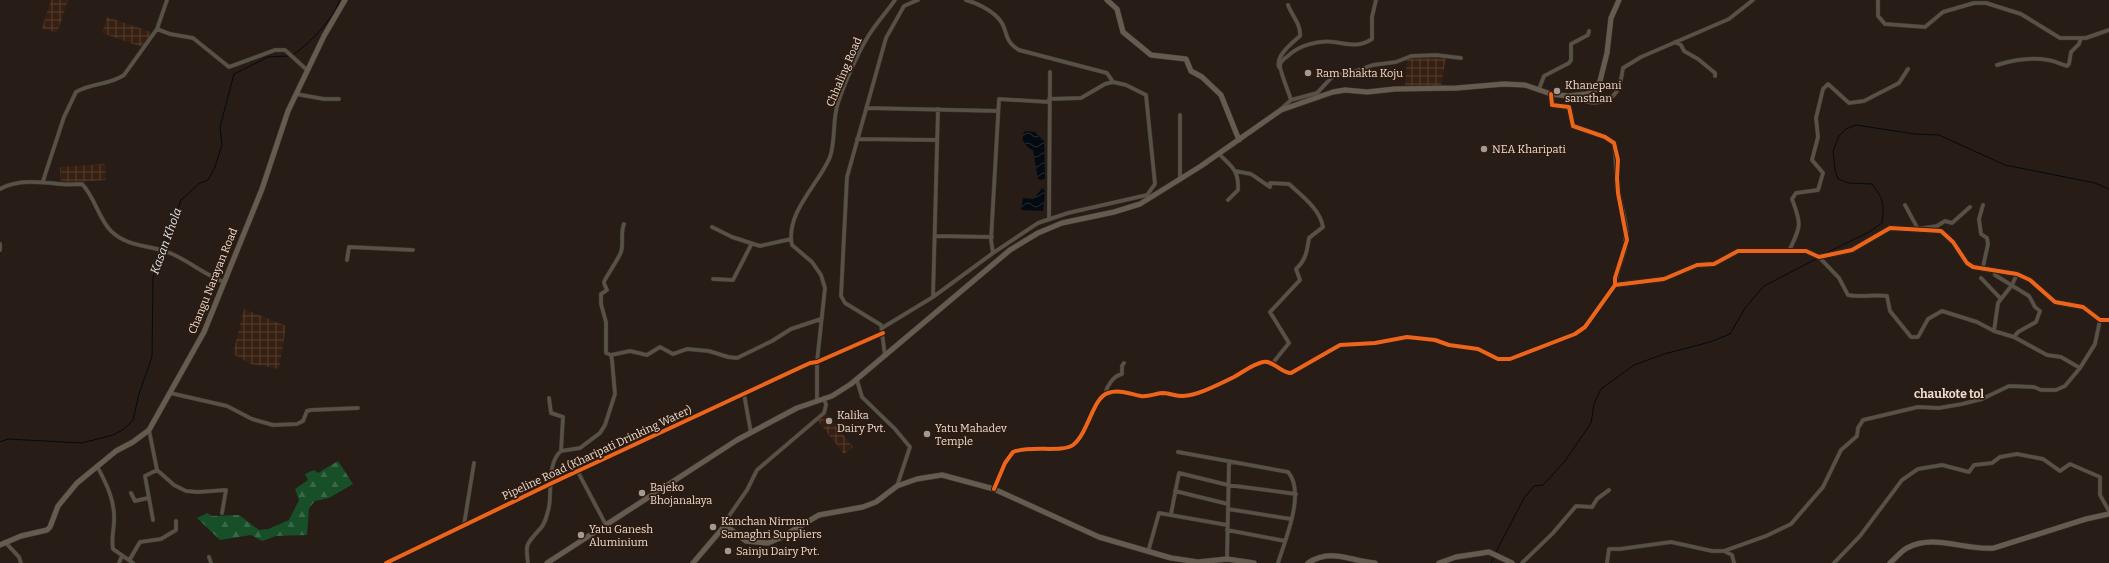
<svg xmlns="http://www.w3.org/2000/svg" width="2109" height="563" font-family="Bitter,serif">
  <defs>
    <pattern id="industrial-grid" width="8" height="8" patternUnits="userSpaceOnUse"><rect width="8" height="8" fill="#372011"/><path d="M0 4h8M4 0v8" fill="none" stroke="#544033"/></pattern>
    <pattern id="forest-firs" width="22" height="20" patternUnits="userSpaceOnUse"><rect width="22" height="20" fill="#174f29"/><path d="M5 1l3.5 6h-7zM16 11l3.5 6h-7z" fill="#396847"/></pattern>
    <pattern id="water-waves" width="16" height="10" patternUnits="userSpaceOnUse"><rect width="16" height="10" fill="#040a11"/><path d="M0 5q4-4 8 0t8 0" fill="none" stroke="#292d33"/></pattern>
  </defs>
  <rect width="100%" height="100%" fill="#271c16"/>
  <path fill="url(#industrial-grid)" d="M 51,0 L 68,0 L 57,33 L 42,28 Z
    M 107,17 L 151,32 L 145,48 L 102,33 Z
    M 1428,55 L 1446,57 L 1441,86 L 1405,87 L 1407,59 Z
    M 105,164 L 106,180 L 61,183 L 60,167 Z
    M 244,309 L 286,326 L 279,369 L 251,364 L 233,354 Z
    M 827,415 L 853,447 L 844,454 L 818,421 Z"/>
  <path fill="url(#forest-firs)" d="M 338,461 L 353,484 L 329,498 L 315,501 L 309,508 L 307,535 L 276,536 L 262,541 L 251,535 L 220,540 L 197,518 L 207,513 L 212,516 L 239,515 L 259,530 L 268,529 L 289,520 L 299,500 L 295,489 L 308,480 L 305,474 L 314,470 L 318,473 Z"/>
  <path fill="url(#water-waves)" d="M 1025,131 L 1035,132 L 1044,141 L 1045,178 L 1042,180 L 1038,179 L 1033,150 C 1026,147 1019,139 1025,131 Z
    M 1042,188 L 1045,191 L 1043,211 L 1021,210 L 1023,198 L 1034,199 Z"/>
  <g fill="none" stroke-linecap="round" stroke-linejoin="round">
    <path stroke="#040a11" stroke-width="1" d="M 293,55 C 311,42 332,21 340,0
      M 163,249 L 181,200 L 200,183 L 208,180 L 215,167 L 222,145 L 220,127 L 234,74 L 268,57 L 290,56
      M 1828,252 L 1869,232 L 1882,223 C 1884,205 1884,199 1872,184 L 1849,183 L 1838,179 L 1835,170 L 1833,151 L 1839,136 L 1846,129 L 1856,125 L 1915,134 L 1939,135 L 2005,165 L 2095,183 L 2109,189
      M 0,442 L 8,439 L 82,443 L 113,435 L 124,429 L 133,420 L 139,394 L 152,357 L 153,277 L 162,252
      M 1496,552 L 1524,498 L 1534,486 L 1543,485 L 1565,461 L 1591,423 L 1594,404 L 1601,389 L 1634,365 L 1664,354 L 1710,342 L 1730,334 L 1745,308 L 1764,286 L 1816,259
      M 1491,563 L 1494,557"/>
    <defs>
      <path id="street" d="M 966,0 C 977,3 991,10 999,19 C 1009,30 1002,40 1019,50 L 1107,73 L 1113,82
        M 1878,0 L 1878,16 L 1885,24 L 1925,27 L 1943,12 L 1974,3 L 1986,3 L 2021,14 L 2060,38 L 2086,38 L 2109,30
        M 157,29 L 170,34 L 193,38 L 229,67 L 275,50 L 285,50 L 307,70
        M 1675,42 L 1681,45 L 1684,51 L 1698,59 L 1715,73 L 1715,76
        M 1997,65 C 2013,60 2032,57 2048,60 C 2055,61 2060,64 2067,66 L 2069,64 L 2071,52 L 2079,44 L 2081,38
        M 1279,67 C 1275,56 1293,42 1300,36 C 1301,24 1292,16 1288,5
        M 1539,89 L 1544,76 L 1569,63 L 1571,60 L 1571,44 L 1588,35 L 1589,31
        M 296,94 L 324,99 L 339,99
        M 1573,96 C 1588,106 1611,106 1619,87 C 1621,81 1622,74 1623,68 L 1641,57 L 1729,19 L 1753,0
        M 1291,100 L 1317,93 L 1333,76 L 1356,71 L 1373,65 L 1396,62 L 1411,56 L 1436,55 L 1461,58
        M 866,108 L 998,111
        M 1281,109 L 1291,100 C 1289,93 1279,69 1280,65 C 1281,61 1285,58 1288,56 C 1299,45 1319,40 1334,42 C 1349,44 1358,48 1372,39 L 1372,17 L 1376,0
        M 857,139 L 937,140
        M 1219,154 C 1232,167 1239,170 1238,190 L 1228,200
        M 1235,171 L 1251,174 L 1270,187 L 1270,183 L 1289,184 C 1302,196 1320,209 1323,227 L 1309,238 C 1307,251 1306,260 1296,269 L 1300,280 L 1270,312 L 1289,343 L 1272,364
        M 1180,180 L 1180,115
        M 43,181 L 64,117 L 76,92 C 91,83 110,85 124,75 L 157,29 L 167,0
        M 0,189 C 17,179 42,182 60,184 C 67,185 75,184 82,184 C 95,197 98,218 111,231 C 127,247 150,245 170,253 C 189,261 205,275 224,282
        M 1905,205 L 1918,229 L 1937,226 L 1945,221 L 1952,223 L 1970,207
        M 1049,219 L 1050,72
        M 712,227 L 732,237 L 760,246 L 791,239
        M 935,236 L 992,237
        M 0,244 L 0,250
        M 1789,251 C 1801,226 1802,225 1792,199 L 1796,193 L 1818,190 L 1823,173 L 1812,160 L 1818,137 L 1816,118 L 1823,89 L 1828,84 L 1849,103 L 1864,101 L 1899,83 L 1908,69
        M 993,253 L 991,240 L 999,99 L 1049,102
        M 1819,257 L 1839,278 L 1848,295 C 1861,298 1874,294 1887,296 L 1890,311 L 1911,337 L 1918,337 L 1928,319 L 1942,311 L 1977,322 L 1994,331 L 2014,337 L 2047,355 L 2061,357 L 2080,368
        M 347,260 L 349,247 L 413,250
        M 1983,267 L 1988,244 L 1987,238 L 1981,234 L 1979,219 L 1983,205
        M 1994,270 L 1995,275 L 2029,296 L 2035,307 L 2040,311 L 2036,322 L 2018,332 L 2014,337
        M 1981,278 L 2001,299
        M 713,279 L 733,280 L 751,245
        M 933,297 L 938,109
        M 882,328 L 933,297 L 993,253 L 1038,223 L 1068,213 L 1147,195 L 1155,184 L 1146,95 L 1126,85 L 1113,82 L 1105,84 L 1081,98 L 1049,99
        M 1994,331 L 1998,303 L 2012,285 L 2017,274
        M 611,355 L 630,351 L 647,355 L 660,347 L 673,354 L 687,349 L 709,351 L 728,357 L 737,358 L 772,341 L 791,329 L 821,319
        M 885,356 L 881,325 L 845,303 L 841,296 L 847,177 L 886,38 L 904,6 L 918,0
        M 857,380 L 862,397 L 895,429 L 910,447 L 897,486
        M 170,393 L 227,406 L 252,419 L 273,425 L 297,424 L 303,421 L 307,411 L 311,410 L 358,408
        M 744,394 L 751,433
        M 1105,394 C 1107,386 1113,376 1122,374 L 1122,366 L 1124,363
        M 817,400 L 817,362 L 825,288 L 821,275 L 812,262 L 792,245 C 785,213 819,184 830,157 C 836,139 832,121 838,103 C 844,84 861,45 873,29 C 880,19 888,10 895,0
        M 149,430 L 157,470 L 174,485 L 186,491 L 198,492 L 226,490 L 222,513
        M 561,451 L 580,448 L 600,433 L 605,425 L 615,394 L 612,360 L 611,355 L 606,353 L 606,322 L 601,304 L 601,294 L 607,290 C 606,287 604,285 604,282 C 604,280 619,258 621,252 C 624,243 620,234 624,224
        M 1178,452 L 1288,472 C 1306,492 1285,540 1278,563
        M 97,466 C 106,483 115,500 114,520 C 114,530 111,539 113,549 L 133,563
        M 578,472 L 606,525
        M 994,489 L 1005,463 L 1013,452 C 1030,445 1062,453 1073,445 C 1088,434 1093,397 1108,393 C 1119,389 1130,394 1141,396 C 1148,397 1154,394 1162,393 C 1169,393 1175,396 1183,396 C 1199,395 1219,384 1234,377 C 1243,372 1253,364 1263,362 C 1273,360 1281,373 1291,373 L 1340,345 L 1375,343 L 1407,337 L 1435,340 L 1449,345 L 1478,349 L 1498,359 L 1510,359 L 1575,334 L 1585,327 L 1615,285
        M 1175,491 L 1228,504
        M 131,493 L 135,501 L 148,498
        M 1228,509 L 1291,519
        M 1171,514 L 1179,473 L 1228,485 L 1296,494
        M 153,520 L 145,476 L 157,470
        M 464,525 L 474,463
        M 722,529 L 722,526 L 747,490 L 757,470 L 824,413 L 826,405 L 824,398
        M 1227,530 L 1285,541
        M 5,542 L 19,557 L 21,563
        M 1724,551 L 1766,536 L 1791,524 L 1823,487 L 1841,450 L 1857,436 L 1858,428 L 1863,420 L 1918,407 L 1939,408 L 1962,404 L 1982,399 L 2009,386 L 2034,387 L 2041,390 L 2056,390 L 2065,386 L 2080,368 L 2095,344 L 2100,320
        M 1148,552 L 1159,513 L 1227,525
        M 209,557 L 211,563
        M 130,559 L 140,542 L 161,539 L 176,530 L 176,521
        M 1227,559 L 1229,463
        M 119,563 L 122,556
        M 386,563 L 552,483 L 810,363 L 817,362 L 883,333
        M 528,563 C 525,543 527,544 539,530 C 545,525 547,515 549,507 C 552,490 547,463 561,451 L 563,417 L 551,413 L 549,398
        M 1522,563 L 1553,533 L 1576,506 L 1592,507 L 1597,499 L 1609,490
        M 1607,563 L 1609,549 L 1620,549 L 1671,542 L 1712,551 L 1724,551 L 1732,555 L 1734,563
        M 1834,563 L 1860,536 L 1902,480 L 1918,469 L 1942,465 L 1969,472 L 1974,465 L 1992,463 L 2000,457 L 2017,454 L 2043,459 L 2060,471 L 2070,464 L 2100,477 L 2100,495 L 2109,511"/>
      <path id="secondary" d="M 1107,0 L 1117,9 L 1123,32 L 1151,55 L 1186,59 L 1191,71 L 1202,77 L 1221,95 L 1239,140
        M 1551,94 L 1552,105 L 1569,107 L 1573,126 L 1605,137 L 1614,143 C 1618,159 1616,175 1618,192 C 1620,206 1628,227 1626,240 C 1625,256 1615,269 1615,285 L 1664,279 L 1697,265 L 1714,264 L 1738,251 L 1806,251 L 1819,257 L 1852,250 L 1890,228 L 1941,231 L 1953,242 L 1967,263 L 1973,267 L 2017,274 L 2030,280 L 2055,302 L 2083,307 L 2100,320 L 2109,320
        M 0,545 L 21,536 L 47,530 L 50,527 L 58,506 L 77,483 L 116,451 L 133,442 L 149,430 L 204,332 L 262,189 L 288,111 L 324,36 L 345,0
        M 547,563 L 737,440 L 797,408 L 832,396 L 851,384 L 1010,250 L 1038,233 L 1062,223 L 1114,212 L 1140,204 L 1201,166 L 1281,110 L 1333,92 L 1345,90 L 1367,92 L 1395,89 L 1457,88 L 1504,84 L 1525,85 L 1551,94 L 1568,96 L 1587,94 L 1595,90 L 1600,81 L 1607,53 L 1611,18 L 1619,0
        M 693,563 L 722,529 L 730,529 L 746,541 L 768,543 L 780,538 L 819,515 L 863,507 L 876,502 L 897,486 L 917,479 L 942,475 L 994,489 L 1099,537 L 1171,558 L 1198,562 L 1227,559 L 1254,563
        M 1308,563 C 1331,548 1350,561 1375,563
        M 1439,563 L 1456,557 L 1489,552 L 1512,563
        M 1890,563 C 1896,558 1900,552 1907,548 C 1934,533 1965,551 1994,548 L 2086,519 L 2109,514"/>
    </defs>
    <use href="#street" stroke="#403832" stroke-width="4.5"/>
    <use href="#secondary" stroke="#403832" stroke-width="6"/>
    <use href="#street" stroke="#585146" stroke-width="3.5"/>
    <use href="#secondary" stroke="#655c4f" stroke-width="5"/>
    <defs>
      <path id="cycleway" d="M 1615,285 L 1664,279 L 1697,265 L 1714,264 L 1738,251 L 1806,251 L 1819,257 L 1852,250 L 1890,228 L 1941,231 L 1953,242 L 1967,263 L 1973,267 L 2017,274 L 2030,280 L 2055,302 L 2083,307 L 2100,320 L 2109,320
        M 994,489 L 1005,463 L 1013,452 C 1030,445 1062,453 1073,445 C 1088,434 1093,397 1108,393 C 1119,389 1130,394 1141,396 C 1148,397 1154,394 1162,393 C 1169,393 1175,396 1183,396 C 1199,395 1219,384 1234,377 C 1243,372 1253,364 1263,362 C 1273,360 1281,373 1291,373 L 1340,345 L 1375,343 L 1407,337 L 1435,340 L 1449,345 L 1478,349 L 1498,359 L 1510,359 L 1575,334 L 1585,327 L 1615,285 L 1615,278 L 1627,240 L 1618,193 L 1617,178 L 1618,160 L 1614,143 L 1605,137 L 1573,126 L 1569,107 L 1552,105 L 1551,94
        M 386,563 L 552,483 L 810,363 L 817,362 L 883,333"/>
    </defs>
    <use href="#cycleway" stroke="#2e1b0f" stroke-width="6"/>
    <use href="#cycleway" stroke="#eb651d" stroke-width="4"/>
  </g>
  <g fill="#a59991" stroke="#2e1b0f" stroke-width="1.5">
    <circle cx="1308" cy="73" r="4"/>
    <circle cx="1557" cy="91" r="4"/>
    <circle cx="1484" cy="149" r="4"/>
    <circle cx="829" cy="421" r="4"/>
    <circle cx="927" cy="434" r="4"/>
    <circle cx="642" cy="493" r="4"/>
    <circle cx="713" cy="527" r="4"/>
    <circle cx="581" cy="535" r="4"/>
    <circle cx="728" cy="551" r="4"/>
  </g>
  <g text-anchor="middle" dominant-baseline="central" stroke-width="3.5" stroke-linejoin="round" paint-order="stroke">
    <g font-size="11" fill="#e9dcd3" stroke="#2e1b0f">
      <text transform="translate(844 72) rotate(-67)">Chhaling Road</text>
      <text transform="translate(213 281) rotate(-68)">Changu Narayan Road</text>
      <text transform="translate(597 453) rotate(-25)">Pipeline Road (Kharipati Drinking Water)</text>
    </g>
    <g font-size="11" fill="#e9dcd3" stroke="#2e1b0f" text-anchor="start">
      <text x="1316" y="73">Ram Bhakta Koju</text>
      <text x="1565" y="85">Khanepani<tspan x="1565" dy="13">sansthan</tspan></text>
      <text x="1492" y="149">NEA Kharipati</text>
      <text x="837" y="415">Kalika<tspan x="837" dy="13">Dairy Pvt.</tspan></text>
      <text x="935" y="428">Yatu Mahadev<tspan x="935" dy="13">Temple</tspan></text>
      <text x="650" y="487">Bajeko<tspan x="650" dy="13">Bhojanalaya</tspan></text>
      <text x="721" y="521">Kanchan Nirman<tspan x="721" dy="13">Samaghri Suppliers</tspan></text>
      <text x="589" y="529">Yatu Ganesh<tspan x="589" dy="13">Aluminium</tspan></text>
      <text x="736" y="551">Sainju Dairy Pvt.</text>
    </g>
    <g font-size="12" font-style="italic" fill="#cee2f1" stroke="#2e1b0f">
      <text transform="translate(166 241) rotate(-70)">Kasan Khola</text>
    </g>
    <g font-size="12" font-weight="bold" fill="#e9dcd3" stroke="#2e1b0f">
      <text x="1949" y="394">chaukote tol</text>
    </g>
  </g>
</svg>
